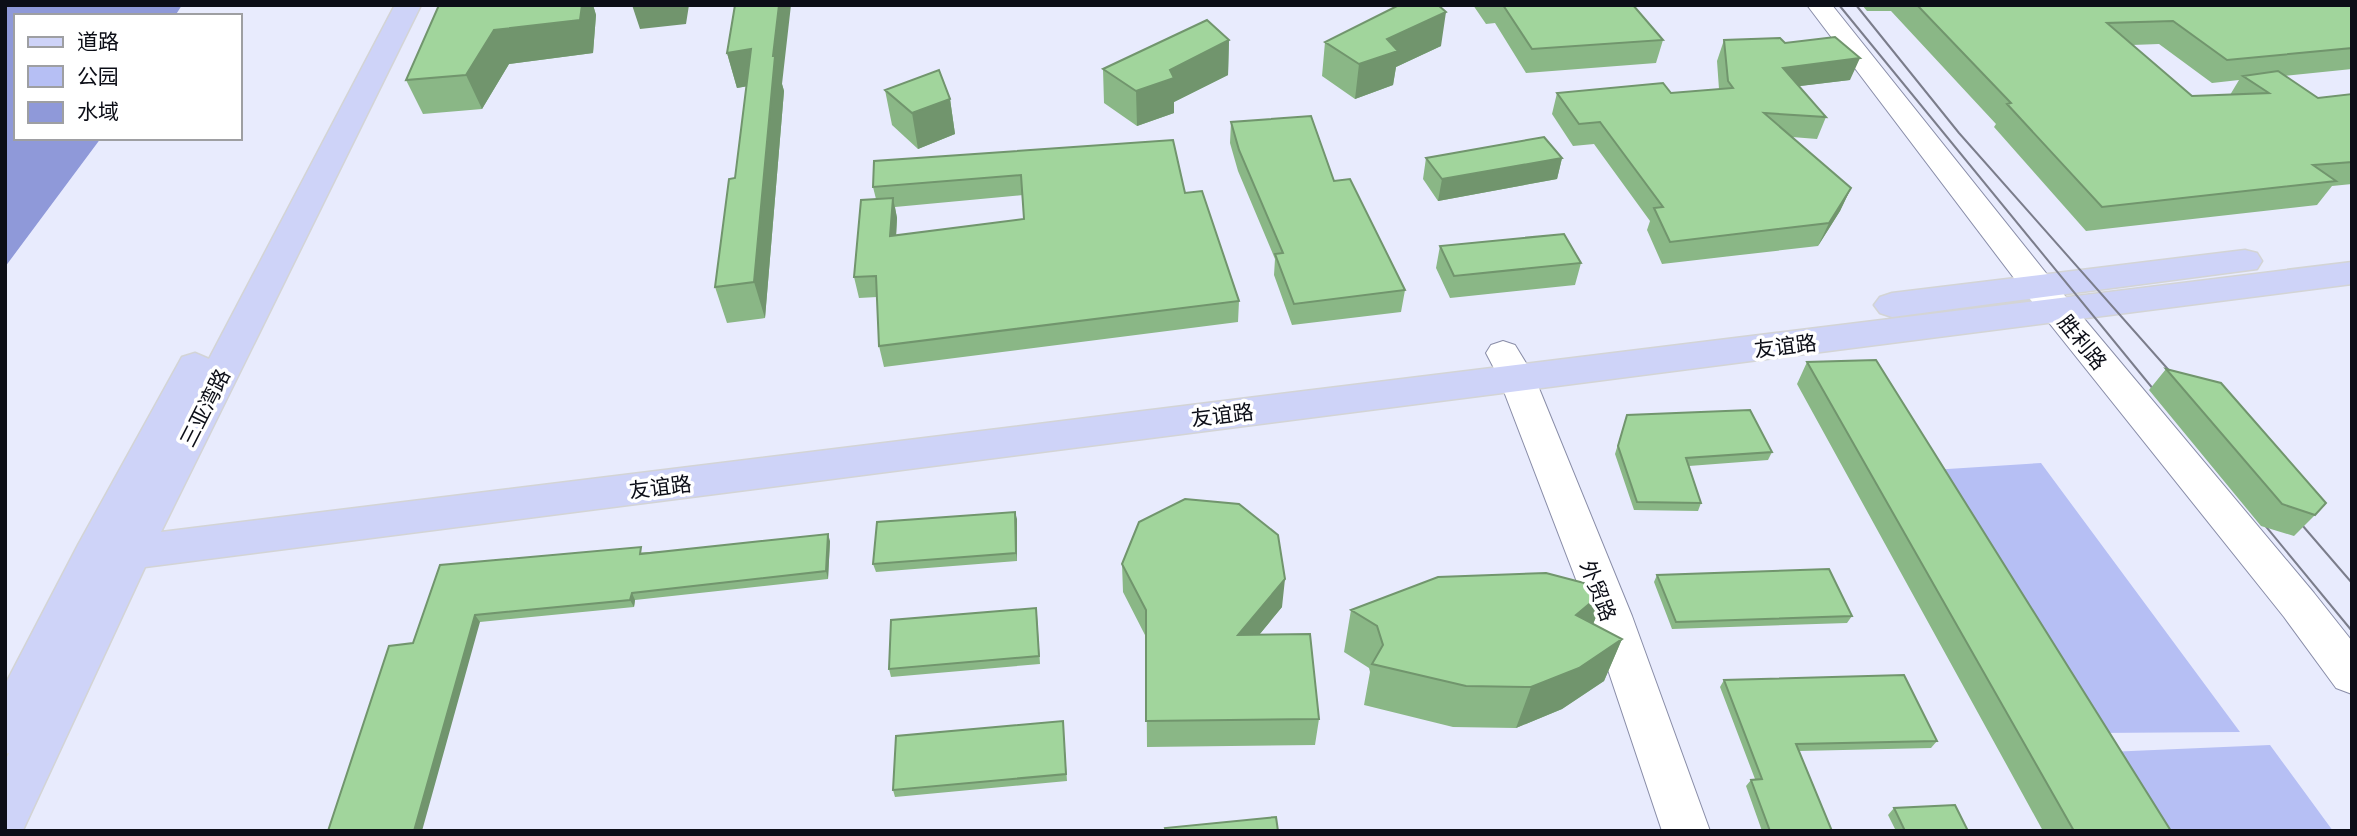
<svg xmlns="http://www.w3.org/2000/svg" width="2357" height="836" font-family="Literata,'Noto Sans SC',serif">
  <rect width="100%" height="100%" fill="#e8ebfd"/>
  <path fill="#b6bff4" d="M 2041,463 L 2240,732 L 2094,733 L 1932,470 Z
    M 2270,745 L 2333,831 L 2156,831 L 2108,752 Z"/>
  <path fill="#8f99d9" d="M 5,5 L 182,5 L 175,16 L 16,16 L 16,138 L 101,138 L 5,267 Z"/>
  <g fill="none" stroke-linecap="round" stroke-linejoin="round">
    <defs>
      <path id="minor" d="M 1807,5 L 1832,5 L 2050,278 L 2314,593 L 2352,641 L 2352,694 L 2336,688 L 2284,617 L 2026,294 Z
        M 1503,341 L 1515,345 L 1534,376 L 1632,616 L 1710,831 L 1662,831 L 1590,616 L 1498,376 L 1486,353 L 1491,345 Z"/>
      <path id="major" d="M 395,5 L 421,5 L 161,532 L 2352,262 L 2352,284 L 145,567 L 23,830 L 5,831 L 5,761 L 9,753 L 5,754 L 5,685 L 78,545 L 182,357 L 195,353 L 209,359 Z
        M 2245,250 L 2257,253 L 2262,261 L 2257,269 L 1892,317 L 1880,313 L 1874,305 L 1880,297 L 1892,293 Z"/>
    </defs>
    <use href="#minor" stroke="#898da8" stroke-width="2"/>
    <use href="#major" stroke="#d3d4d5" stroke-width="3"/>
    <use href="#minor" fill="#fff" fill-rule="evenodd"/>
    <use href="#major" fill="#ced3f8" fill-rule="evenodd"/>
    <path stroke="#7b7d8b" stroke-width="2" d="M 1839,5 L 2163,401
      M 1856,5 L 1959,133 L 2181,384
      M 2290,511 L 2352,583
      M 2254,512 L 2352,631"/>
  </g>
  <path fill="#8ab786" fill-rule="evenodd" d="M 439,5 L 593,5 L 596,15 L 593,53 L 509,64 L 482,109 L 423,114 L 406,80 Z
    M 1473,5 L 1633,5 L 1663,40 L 1656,63 L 1526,73 L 1495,23 L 1486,24 Z
    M 1862,5 L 2352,5 L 2352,69 L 2284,76 L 2318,98 L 2352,94 L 2352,184 L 2332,186 L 2317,205 L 2086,231 L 1994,127 L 1996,124 L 1891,11 L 1867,11 ZM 2159,44 L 2212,83 L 2239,80 L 2230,95 L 2192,96 L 2132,45 Z
    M 1229,40 L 1228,75 L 1174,102 L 1174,113 L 1137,126 L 1104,103 L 1103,69 Z
    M 1724,40 L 1785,43 L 1850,80 L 1799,86 L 1826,117 L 1817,139 L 1792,137 L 1851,188 L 1840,211 L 1818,246 L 1662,264 L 1647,230 L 1650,221 L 1594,144 L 1573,146 L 1552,114 L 1557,93 L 1671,93 L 1719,89 L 1717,61 Z
    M 1325,42 L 1441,46 L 1396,67 L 1393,85 L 1355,99 L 1322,76 Z
    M 727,53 L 782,84 L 784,91 L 765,318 L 727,323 L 715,287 L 735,178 L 747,86 L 737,88 Z
    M 885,90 L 950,99 L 955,134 L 918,149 L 892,125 Z
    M 1231,122 L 1334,181 L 1405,290 L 1401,312 L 1292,325 L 1274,275 L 1275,259 L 1238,171 L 1230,143 Z
    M 1173,140 L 1185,193 L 1239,301 L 1238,322 L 884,367 L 879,346 L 877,297 L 859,298 L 854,277 L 876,199 L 873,187 ZM 1023,195 L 1024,219 L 896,235 L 897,218 L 895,207 Z
    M 1426,158 L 1562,158 L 1557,179 L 1438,201 L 1423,179 Z
    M 1440,246 L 1581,263 L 1575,285 L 1450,298 L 1436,268 Z
    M 1807,362 L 2171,831 L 2043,831 L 1797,384 Z
    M 2166,369 L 2315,515 L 2294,536 L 2261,526 L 2149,390 Z
    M 1627,415 L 1772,452 L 1768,460 L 1689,466 L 1701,503 L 1698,511 L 1634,510 L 1615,454 Z
    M 1015,512 L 1017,561 L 876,572 L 873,564 Z
    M 830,541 L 828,579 L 635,600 L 634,607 L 480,622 L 413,643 L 440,565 Z
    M 1122,564 L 1282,607 L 1259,635 L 1319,719 L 1315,745 L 1147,747 L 1146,637 L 1123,592 Z
    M 1657,575 L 1852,616 L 1847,623 L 1672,629 L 1654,582 Z
    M 1607,589 L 1593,624 L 1622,639 L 1604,681 L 1562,709 L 1516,728 L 1453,727 L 1364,705 L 1370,672 L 1369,668 L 1344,652 L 1351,610 Z
    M 1037,615 L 1040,664 L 891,677 L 889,669 Z
    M 1724,680 L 1937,741 L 1931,748 L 1799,751 L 1832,831 L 1762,831 L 1746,786 L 1751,780 L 1755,779 L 1720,687 Z
    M 1063,721 L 1067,781 L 895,797 L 893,790 Z
    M 1894,808 L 1968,831 L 1896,831 L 1888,815 Z"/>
  <path fill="#71956d" d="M 582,5 L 593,5 L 596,15 L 593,53 L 509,64 L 482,109 L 466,75 L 494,30 Z
    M 632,5 L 689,5 L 686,24 L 640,29 Z
    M 779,5 L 791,5 L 782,84 L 784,91 L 765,318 L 754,282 L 773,56 Z
    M 1446,12 L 1441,46 L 1396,67 L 1393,85 L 1355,99 L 1359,64 L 1387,39 Z
    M 1229,40 L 1228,75 L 1174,102 L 1174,113 L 1137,126 L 1136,91 L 1170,70 Z
    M 751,49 L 761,84 L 737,88 L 727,53 Z
    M 1860,58 L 1850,80 L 1775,89 L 1783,68 Z
    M 950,99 L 955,134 L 918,149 L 912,113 Z
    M 1562,158 L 1557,179 L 1438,201 L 1442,179 Z
    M 1851,188 L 1840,211 L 1818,246 L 1829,223 Z
    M 893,198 L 897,218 L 895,257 L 890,236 Z
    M 1015,512 L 1017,519 L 1017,561 L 1016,553 Z
    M 828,534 L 830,541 L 828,579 L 826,571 Z
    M 1285,579 L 1282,607 L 1236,663 L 1238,635 Z
    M 1607,589 L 1590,632 L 1576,615 Z
    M 632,593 L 635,600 L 634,607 L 630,600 Z
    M 475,615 L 480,622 L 422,831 L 414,831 Z
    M 1622,639 L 1604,681 L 1562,709 L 1516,728 L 1531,687 Z"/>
  <path fill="#a1d59c" stroke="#71956d" stroke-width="2" d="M 439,5 L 582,5 L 580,20 L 494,30 L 466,75 L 406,80 Z
    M 735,5 L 779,5 L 773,56 L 775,56 L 754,282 L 715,287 L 729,179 L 735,178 L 751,49 L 727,53 Z
    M 1399,5 L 1438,5 L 1446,12 L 1387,39 L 1398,51 L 1359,64 L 1325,42 Z
    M 1503,5 L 1633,5 L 1663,40 L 1532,49 Z
    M 1917,5 L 2352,5 L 2352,48 L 2227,60 L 2173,21 L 2107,23 L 2192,96 L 2269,93 L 2243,76 L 2278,71 L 2318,98 L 2352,94 L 2352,162 L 2313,165 L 2336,181 L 2102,207 L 2007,104 L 2011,103 Z
    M 1207,20 L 1229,40 L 1170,70 L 1174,78 L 1136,91 L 1103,69 Z
    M 1835,37 L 1860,58 L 1783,68 L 1826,117 L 1764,113 L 1851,188 L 1829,223 L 1670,242 L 1654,208 L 1663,207 L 1600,122 L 1579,124 L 1557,93 L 1663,83 L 1671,93 L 1733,88 L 1728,81 L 1724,40 L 1780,38 L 1785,43 Z
    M 939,70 L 950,99 L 912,113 L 885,90 Z
    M 1311,116 L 1334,181 L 1350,179 L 1405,290 L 1294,304 L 1275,254 L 1283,253 L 1239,150 L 1231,122 Z
    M 1544,137 L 1562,158 L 1442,179 L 1426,158 Z
    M 1173,140 L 1185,193 L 1202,191 L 1239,301 L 879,346 L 876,276 L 854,277 L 861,200 L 893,198 L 890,236 L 1024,219 L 1021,175 L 873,187 L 874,161 Z
    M 1564,234 L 1581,263 L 1454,276 L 1440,246 Z
    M 1876,360 L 2171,831 L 2074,831 L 1807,362 Z
    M 2166,369 L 2221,383 L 2326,503 L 2315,515 L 2282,504 Z
    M 1750,410 L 1772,452 L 1686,458 L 1701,503 L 1637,502 L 1618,446 L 1627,415 Z
    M 1185,499 L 1239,504 L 1278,535 L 1285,579 L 1238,635 L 1310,634 L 1319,719 L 1146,721 L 1146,610 L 1122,564 L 1139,522 Z
    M 1015,512 L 1016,553 L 873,564 L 877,522 Z
    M 828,534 L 826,571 L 632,593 L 630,600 L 475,615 L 414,831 L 328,831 L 389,646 L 413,643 L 440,565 L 641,547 L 640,554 Z
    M 1829,569 L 1852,616 L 1676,622 L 1657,575 Z
    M 1546,573 L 1607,589 L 1576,615 L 1622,639 L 1579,668 L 1531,687 L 1466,686 L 1372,664 L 1383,645 L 1377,626 L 1351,610 L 1438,577 Z
    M 1036,608 L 1039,656 L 889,669 L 891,620 Z
    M 1904,675 L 1937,741 L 1796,744 L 1832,831 L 1770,831 L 1751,780 L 1762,779 L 1724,680 Z
    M 1063,721 L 1066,774 L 893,790 L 896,736 Z
    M 1955,805 L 1968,831 L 1905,831 L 1894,808 Z
    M 1276,817 L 1278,831 L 1166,831 L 1165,828 Z"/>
  <g text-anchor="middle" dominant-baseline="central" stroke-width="7" stroke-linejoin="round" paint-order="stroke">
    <g font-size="21" fill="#0c0e17" stroke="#fff">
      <text transform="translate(2084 341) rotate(51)">胜利路</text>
      <text transform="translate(1785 344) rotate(-7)">友谊路</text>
      <text transform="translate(203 407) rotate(-63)">三亚湾路</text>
      <text transform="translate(1222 413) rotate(-7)">友谊路</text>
      <text transform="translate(660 485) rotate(-7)">友谊路</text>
      <text transform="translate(1600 590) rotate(69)">外贸路</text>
    </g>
  </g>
  <rect width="2357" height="836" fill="none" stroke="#0c0e17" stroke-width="14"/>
  <rect x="14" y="14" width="228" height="126" fill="#ffffff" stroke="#9e9fa2" stroke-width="2"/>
  <rect x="28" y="37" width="35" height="10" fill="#ced3f8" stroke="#9e9fa2" stroke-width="2"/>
  <text x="77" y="49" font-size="21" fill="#0c0e17">道路</text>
  <rect x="28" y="66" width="35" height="21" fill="#b6bff4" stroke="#9e9fa2" stroke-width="2"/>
  <text x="77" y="84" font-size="21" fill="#0c0e17">公园</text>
  <rect x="28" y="102" width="35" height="21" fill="#8f99d9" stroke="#9e9fa2" stroke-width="2"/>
  <text x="77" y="119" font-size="21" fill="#0c0e17">水域</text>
</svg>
